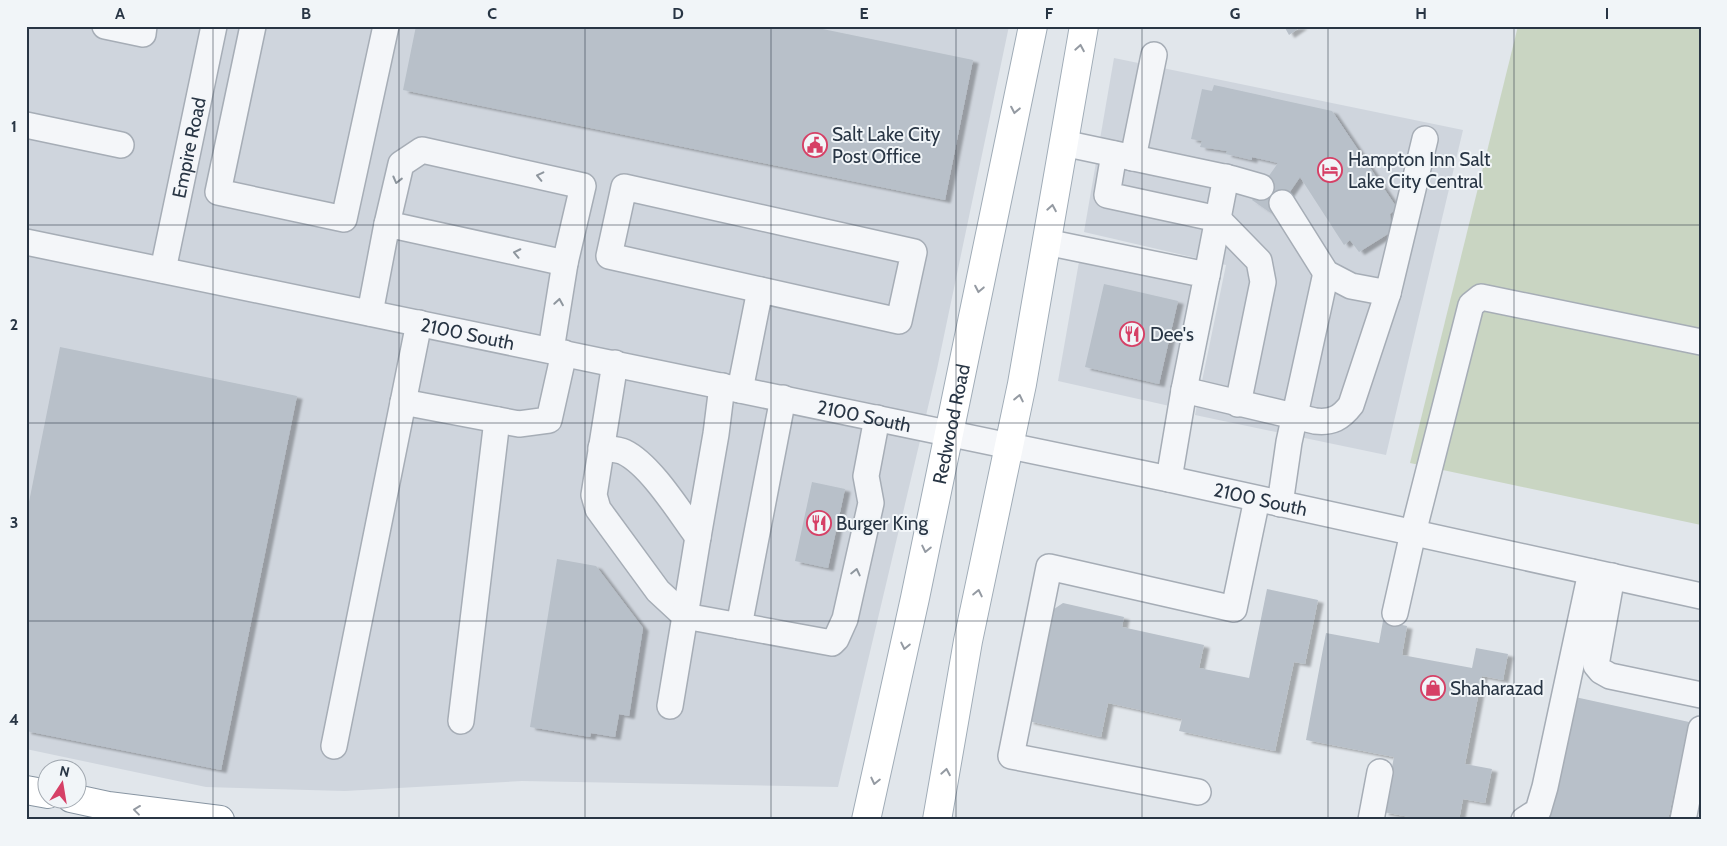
<svg xmlns="http://www.w3.org/2000/svg" width="1727" height="846" font-family="Cabin,sans-serif">
  <defs>
    <filter id="shadow"><feDropShadow dx="5.5" dy="3" stdDeviation="1" flood-color="#0004"/></filter>
  </defs>
  <rect width="100%" height="100%" fill="#e1e6eb"/>
  <path fill="#cfd5dd" d="M 26,26 L 1009,26 L 937,369 L 838,787 L 522,781 L 345,791 L 206,787 L 26,749 Z
    M 1114,58 L 1463,130 L 1386,455 L 1195,415 L 1226,265 L 1084,232 Z
    M 1083,239 L 1221,268 L 1192,411 L 1058,381 Z"/>
  <path fill="#c9d5c2" d="M 1518,26 L 1701,26 L 1701,525 L 1410,463 Z"/>
  <path fill="#b8c0c9" filter="url(#shadow)" d="M 416,26 L 808,26 L 973,60 L 945,200 L 403,90 Z
    M 1284,26 L 1302,26 L 1289,35 Z
    M 1214,85 L 1332,111 L 1397,208 L 1390,214 L 1391,232 L 1359,252 L 1350,240 L 1344,245 L 1300,177 L 1274,215 L 1252,200 L 1278,163 L 1252,157 L 1252,160 L 1226,154 L 1227,151 L 1200,147 L 1202,141 L 1191,139 L 1202,89 L 1212,91 Z
    M 1104,284 L 1178,301 L 1159,384 L 1085,367 Z
    M 60,347 L 297,396 L 221,770 L 26,731 L 26,517 Z
    M 812,482 L 845,489 L 828,568 L 795,561 Z
    M 557,559 L 596,566 L 643,628 L 629,716 L 619,714 L 615,737 L 591,733 L 590,737 L 530,727 Z
    M 1267,589 L 1318,600 L 1305,664 L 1294,662 L 1275,751 L 1179,731 L 1182,719 L 1108,703 L 1101,737 L 1028,721 L 1051,611 L 1063,603 L 1124,617 L 1122,627 L 1204,645 L 1199,668 L 1249,678 Z
    M 1383,621 L 1407,626 L 1402,655 L 1472,668 L 1476,648 L 1508,654 L 1503,680 L 1482,676 L 1465,764 L 1492,769 L 1485,803 L 1463,799 L 1459,820 L 1426,820 L 1383,812 L 1394,757 L 1306,740 L 1326,633 L 1379,643 Z
    M 1575,697 L 1689,722 L 1668,820 L 1548,820 Z"/>
  <g fill="none" stroke-linecap="round" stroke-linejoin="round">
    <defs>
      <g id="minor">
        <path d="M 105,26 L 143,34 L 144,26"/>
        <path d="M 253,26 L 218,192 L 344,219 L 386,26"/>
        <path d="M 26,125 L 121,145"/>
        <path d="M 1063,143 L 1233,179 L 1261,187"/>
        <path d="M 1114,154 L 1107,195 L 1218,219 L 1259,261 L 1263,282 L 1238,404"/>
        <path d="M 1133,158 L 1154,55"/>
        <path d="M 624,187 L 914,252 L 899,321 L 609,256 Z"/>
        <path d="M 1282,203 L 1326,273 L 1351,286 L 1388,293 L 1425,139"/>
        <path d="M 387,224 L 565,263"/>
        <path id="s1" d="M 26,242 L 1169,479 L 1701,596"/>
        <path d="M 1046,242 L 1207,275 L 1184,390 L 1169,479"/>
        <path id="s2" d="M 163,270 L 214,26"/>
        <path d="M 1207,275 L 1226,177"/>
        <path d="M 370,313 L 387,224 L 401,164 L 422,150 L 583,186 L 565,263 L 551,350"/>
        <path d="M 615,363 L 594,495 L 598,509 L 658,591 L 685,616 L 670,706"/>
        <path d="M 740,390 L 760,290"/>
        <path d="M 1184,390 L 1315,421 C 1332,423 1341,418 1351,405 L 1388,293"/>
        <path d="M 403,402 L 519,424 L 549,420 L 564,353"/>
        <path d="M 601,448 C 608,449 618,449 624,452 C 651,465 680,513 698,537 L 716,434 L 722,386"/>
        <path d="M 1280,504 L 1289,442 L 1326,273"/>
        <path d="M 698,537 L 685,616 L 832,643 L 836,639 L 845,619 L 871,503 L 866,476 L 877,418"/>
        <path d="M 1612,576 L 1596,665 L 1601,671 L 1610,676 L 1701,695"/>
        <path d="M 1395,613 L 1413,533 L 1471,305 L 1481,297 L 1701,342"/>
        <path d="M 739,626 L 783,398"/>
        <path d="M 461,721 L 497,420"/>
        <path d="M 334,746 L 419,323"/>
        <path d="M 1198,792 L 1011,756 L 1049,567 L 1234,609 L 1257,499"/>
        <path d="M 1371,820 L 1380,772"/>
        <path d="M 1524,820 L 1538,811 L 1545,787 L 1591,572"/>
        <path d="M 1683,820 L 1701,729"/>
      </g>
      <g id="major">
        <path id="s3" d="M 866,820 L 915,598 L 1033,26"/>
        <path d="M 937,820 L 968,641 L 1022,384 L 1084,26"/>
      </g>
      <path id="highway" d="M 26,790 L 48,794
        M 71,798 L 108,806 L 220,820"/>
    </defs>
    <use href="#minor" stroke="#a6adb6" stroke-width="28"/>
    <use href="#major" stroke="#a0acb7" stroke-width="30"/>
    <use href="#highway" stroke="#8895a2" stroke-width="30"/>
    <use href="#minor" stroke="#f4f6f9" stroke-width="25"/>
    <use href="#major" stroke="#fff" stroke-width="28"/>
    <use href="#highway" stroke="#fff" stroke-width="28"/>
  </g>
  <defs><path id="oneway-chevron" d="M-2-3.5L2.5 0L-2 3.5" fill="none" stroke-width="1.6" stroke-linecap="round" stroke-linejoin="round" transform="scale(1.25)"/></defs>
  <g stroke="#949aa2">
    <use href="#oneway-chevron" transform="translate(1080 48) rotate(-80)"/>
    <use href="#oneway-chevron" transform="translate(1015 110) rotate(101)"/>
    <use href="#oneway-chevron" transform="translate(1052 208) rotate(-80)"/>
    <use href="#oneway-chevron" transform="translate(979 289) rotate(101)"/>
    <use href="#oneway-chevron" transform="translate(1019 398) rotate(-78)"/>
    <use href="#oneway-chevron" transform="translate(926 549) rotate(102)"/>
    <use href="#oneway-chevron" transform="translate(978 593) rotate(-78)"/>
    <use href="#oneway-chevron" transform="translate(905 646) rotate(102)"/>
    <use href="#oneway-chevron" transform="translate(946 772) rotate(-80)"/>
    <use href="#oneway-chevron" transform="translate(875 781) rotate(103)"/>
    <use href="#oneway-chevron" transform="translate(137 810) rotate(-173)"/>
  </g>
  <g stroke="#8e969e">
    <use href="#oneway-chevron" transform="translate(540 176) rotate(-167)"/>
    <use href="#oneway-chevron" transform="translate(397 180) rotate(104)"/>
    <use href="#oneway-chevron" transform="translate(517 253) rotate(-168)"/>
    <use href="#oneway-chevron" transform="translate(559 302) rotate(-81)"/>
    <use href="#oneway-chevron" transform="translate(856 572) rotate(-77)"/>
  </g>
  <path fill="none" stroke="#283544" stroke-width="1" stroke-opacity="0.55" d="M 213,26 L 213,820M 399,26 L 399,820M 585,26 L 585,820M 771,26 L 771,820M 956,26 L 956,820M 1142,26 L 1142,820M 1328,26 L 1328,820M 1514,26 L 1514,820M 26,225 L 1701,225M 26,423 L 1701,423M 26,621 L 1701,621"/>
  <defs>
    <symbol id="civic-ring" viewBox="-11 -11 22 22"><circle r="9.5" fill="#f1f5f8" stroke="#d64066" stroke-width="1.5"/><path d="M-.6-6.5H3V-4.5H.6V-3L4-1V1h2V6H-6V1h2V-1L-.6-3ZM-1.2 2.5V6h2.4V2.5Z" fill="#d64066"/></symbol>
    <symbol id="hotel-ring" viewBox="-11 -11 22 22"><circle r="9.5" fill="#f1f5f8" stroke="#d64066" stroke-width="1.5"/><path d="M-6-4.5h1.5V1H6V5H4.5V3h-9V5H-6ZM-4 0a1.8 1.8 0 1 1 3.6 0ZM.5 0V-2.5h3Q6-2.5 6 0Z" fill="#d64066"/></symbol>
    <symbol id="restaurant-ring" viewBox="-11 -11 22 22"><circle r="9.5" fill="#f1f5f8" stroke="#d64066" stroke-width="1.5"/><path d="M-5-6h1v4h1v-4h1v4h1v-4h1v5L-1.5 .5V6h-2V.5L-5-1ZM5-6V6H3V1.5H1.5Q1.5-4 5-6Z" fill="#d64066"/></symbol>
    <symbol id="shop-ring" viewBox="-11 -11 22 22"><circle r="9.5" fill="#f1f5f8" stroke="#d64066" stroke-width="1.5"/><path d="M-5-2.5h2.3a2.7 3.5 0 0 1 5.4 0H5L5.5 6h-11ZM-1.5-2.5h3a1.5 2.3 0 0 0-3 0Z" fill="#d64066"/></symbol>
  </defs>
  <g fill-rule="evenodd">
    <use href="#civic-ring" x="801" y="131" width="28" height="28"/>
    <use href="#hotel-ring" x="1316" y="156" width="28" height="28"/>
    <use href="#restaurant-ring" x="1118" y="320" width="28" height="28"/>
    <use href="#restaurant-ring" x="805" y="509" width="28" height="28"/>
    <use href="#shop-ring" x="1419" y="674" width="28" height="28"/>
  </g>
  <g text-anchor="middle" dominant-baseline="central" stroke-width="4" stroke-linejoin="round" paint-order="stroke">
    <g font-size="19" fill="#283544" stroke="#f1f5f8" text-anchor="start">
      <text x="832" y="134">Salt Lake City<tspan x="832" dy="22">Post Office</tspan></text>
      <text x="1348" y="159">Hampton Inn Salt<tspan x="1348" dy="22">Lake City Central</tspan></text>
      <text x="1150" y="334">Dee's</text>
      <text x="836" y="523">Burger King</text>
      <text x="1450" y="688">Shaharazad</text>
    </g>
    <g font-size="19" fill="#283544" stroke="#f1f5f8">
      <text stroke="none"><textPath href="#s2" startOffset="125">Empire Road</textPath></text>
      <text stroke="none"><textPath href="#s1" startOffset="451">2100 South</textPath></text>
      <text stroke="none"><textPath href="#s1" startOffset="856">2100 South</textPath></text>
      <text stroke="none"><textPath href="#s3" startOffset="405">Redwood Road</textPath></text>
      <text stroke="none"><textPath href="#s1" startOffset="1261">2100 South</textPath></text>
    </g>
  </g>
  <rect width="1727" height="846" fill="none" stroke="#f1f5f8" stroke-width="55"/>
  <g transform="translate(62 784) rotate(12)"><circle r="24" fill="#f1f5f8" stroke="#a1a8b0"/>
  <path d="M0-4L9 19L0 12L-9 19Z" fill="#d64066"/>
  <text y="-8" font-size="14" font-weight="bold" text-anchor="middle" fill="#283544">N</text>
  </g>
  <rect x="28" y="28" width="1672" height="790" fill="none" stroke="#283544" stroke-width="2"/>
  <g font-size="16" text-anchor="middle" font-weight="bold" fill="#283544">
    <text x="120" y="19">A</text>
    <text x="306" y="19">B</text>
    <text x="492" y="19">C</text>
    <text x="678" y="19">D</text>
    <text x="864" y="19">E</text>
    <text x="1049" y="19">F</text>
    <text x="1235" y="19">G</text>
    <text x="1421" y="19">H</text>
    <text x="1607" y="19">I</text>
    <text x="14" y="132">1</text>
    <text x="14" y="330">2</text>
    <text x="14" y="528">3</text>
    <text x="14" y="725">4</text>
  </g>
</svg>
